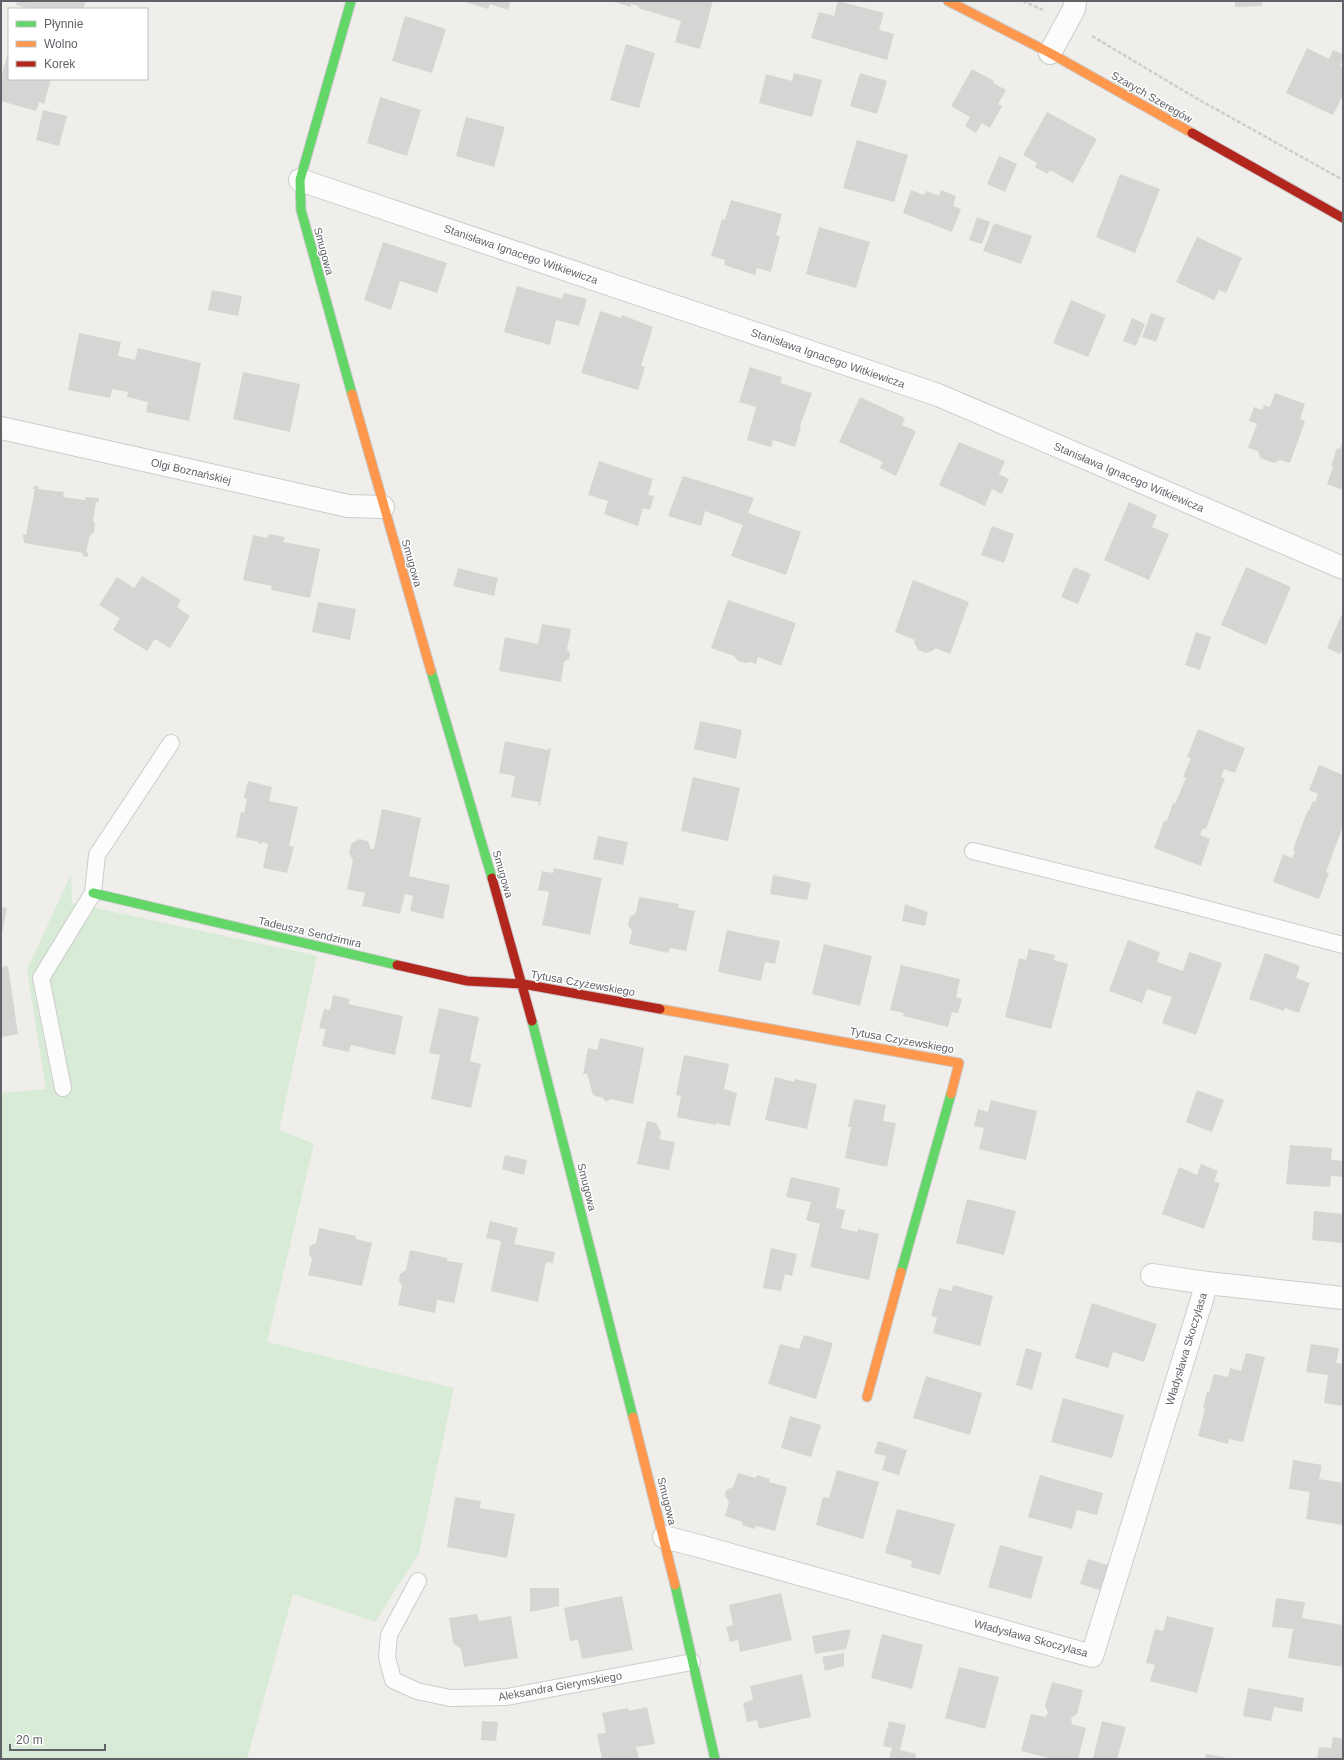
<svg xmlns="http://www.w3.org/2000/svg" width="1344" height="1760" font-family="Helvetica,sans-serif">
  <rect width="100%" height="100%" fill="#efeeea"/>
  <path fill="#d8ebd6" d="M 71,874 L 72,903 L 317,956 L 279,1130 L 314,1144 L 267,1342 L 454,1388 L 419,1553 L 375,1622 L 293,1594 L 247,1759 L 1,1759 L 1,1093 L 46,1089 L 27,970 Z"/>
  <path fill="#d6d5d3" d="M 17,1 L 86,1 L 83,9 L 30,9 L 16,5 Z
    M 462,1 L 511,1 L 508,10 L 490,4 L 488,9 Z
    M 612,1 L 713,1 L 700,49 L 675,42 L 681,21 L 638,8 L 639,6 L 631,4 L 631,7 Z
    M 838,1 L 884,13 L 879,30 L 894,34 L 887,60 L 811,38 L 819,12 L 834,16 Z
    M 1235,1 L 1262,1 L 1262,6 L 1235,7 Z
    M 405,16 L 446,29 L 432,73 L 392,61 Z
    M 626,44 L 655,53 L 639,108 L 610,100 Z
    M 1307,48 L 1329,59 L 1333,50 L 1343,54 L 1343,60 L 1340,65 L 1343,67 L 1343,95 L 1333,115 L 1286,93 Z
    M 9,50 L 9,79 L 51,79 L 44,104 L 39,102 L 36,111 L 1,101 L 1,77 Z
    M 972,69 L 994,81 L 993,83 L 1006,90 L 998,104 L 1002,106 L 990,128 L 982,123 L 976,133 L 965,126 L 970,117 L 951,106 Z
    M 794,73 L 822,80 L 812,117 L 759,103 L 766,74 L 792,81 Z
    M 860,73 L 887,81 L 877,114 L 850,106 Z
    M 380,97 L 421,110 L 407,156 L 367,143 Z
    M 43,110 L 67,116 L 59,146 L 36,140 Z
    M 1047,112 L 1097,139 L 1073,183 L 1050,170 L 1047,174 L 1035,167 L 1037,163 L 1023,155 Z
    M 466,117 L 505,127 L 494,167 L 456,156 Z
    M 857,140 L 908,155 L 894,202 L 843,188 Z
    M 999,156 L 1017,164 L 1005,192 L 987,184 Z
    M 1120,174 L 1160,189 L 1135,253 L 1096,237 Z
    M 911,190 L 924,195 L 926,191 L 939,196 L 941,190 L 956,196 L 953,206 L 961,209 L 952,232 L 903,213 Z
    M 731,200 L 782,214 L 776,235 L 780,236 L 771,272 L 757,268 L 755,275 L 724,265 L 725,260 L 711,256 L 722,219 L 725,220 Z
    M 977,217 L 990,222 L 982,244 L 969,240 Z
    M 994,223 L 1032,236 L 1021,264 L 983,251 Z
    M 819,227 L 870,242 L 856,288 L 806,274 Z
    M 1197,237 L 1242,258 L 1226,293 L 1219,290 L 1214,300 L 1176,282 Z
    M 383,242 L 447,263 L 437,293 L 400,281 L 391,310 L 364,300 Z
    M 517,286 L 562,299 L 564,293 L 587,299 L 579,326 L 556,320 L 550,345 L 504,332 Z
    M 212,290 L 242,296 L 238,316 L 208,310 Z
    M 1071,300 L 1106,315 L 1088,357 L 1053,343 Z
    M 600,311 L 621,318 L 622,315 L 653,327 L 641,366 L 645,367 L 638,390 L 581,373 Z
    M 1151,313 L 1165,318 L 1156,342 L 1142,337 Z
    M 1132,318 L 1145,324 L 1136,346 L 1123,341 Z
    M 79,333 L 121,342 L 118,356 L 135,360 L 138,348 L 201,363 L 189,421 L 146,412 L 148,402 L 127,397 L 128,392 L 112,389 L 110,398 L 68,390 Z
    M 750,367 L 782,377 L 780,383 L 812,393 L 800,426 L 801,427 L 795,447 L 773,440 L 771,447 L 747,440 L 756,407 L 739,402 Z
    M 243,372 L 300,384 L 290,432 L 233,419 Z
    M 1275,393 L 1305,404 L 1300,419 L 1305,421 L 1290,463 L 1280,460 L 1274,463 L 1260,458 L 1258,451 L 1248,448 L 1257,424 L 1249,421 L 1254,407 L 1262,410 L 1264,405 L 1270,407 Z
    M 860,397 L 905,418 L 902,425 L 916,431 L 896,476 L 880,468 L 883,462 L 839,442 Z
    M 1343,441 L 1343,490 L 1327,484 L 1333,467 L 1331,466 L 1337,448 L 1340,449 Z
    M 959,442 L 1005,461 L 999,474 L 1009,479 L 1002,494 L 992,489 L 985,506 L 939,485 Z
    M 599,461 L 653,479 L 648,495 L 654,496 L 650,510 L 643,508 L 638,526 L 604,514 L 608,501 L 588,495 Z
    M 683,476 L 754,498 L 748,513 L 801,532 L 786,575 L 731,556 L 743,525 L 705,511 L 701,526 L 668,516 Z
    M 34,486 L 38,486 L 38,489 L 64,492 L 63,497 L 85,500 L 85,497 L 99,498 L 99,502 L 96,502 L 93,520 L 95,524 L 94,532 L 90,535 L 86,552 L 88,553 L 88,557 L 83,556 L 83,553 L 24,543 L 23,534 L 26,535 L 35,489 L 33,489 Z
    M 1129,502 L 1157,515 L 1152,527 L 1169,534 L 1149,580 L 1104,560 Z
    M 992,526 L 1014,534 L 1004,563 L 981,555 Z
    M 269,534 L 285,537 L 283,542 L 320,549 L 310,598 L 271,590 L 272,586 L 243,580 L 253,535 L 267,538 Z
    M 1074,567 L 1091,574 L 1078,604 L 1061,597 Z
    M 1246,567 L 1291,587 L 1266,645 L 1221,625 Z
    M 458,568 L 498,578 L 494,596 L 453,586 Z
    M 142,576 L 181,600 L 177,607 L 190,616 L 170,648 L 155,639 L 147,651 L 113,630 L 120,618 L 99,605 L 117,577 L 134,588 Z
    M 913,580 L 969,602 L 950,654 L 935,648 L 934,650 L 926,653 L 918,650 L 914,642 L 915,640 L 895,632 Z
    M 728,600 L 796,623 L 781,666 L 758,657 L 756,664 L 751,662 L 744,663 L 738,661 L 734,656 L 711,648 Z
    M 318,602 L 356,609 L 350,640 L 312,632 Z
    M 1343,612 L 1343,648 L 1340,654 L 1327,648 Z
    M 542,624 L 571,629 L 567,649 L 570,653 L 569,659 L 564,662 L 561,682 L 499,671 L 505,637 L 538,644 Z
    M 1196,632 L 1211,637 L 1200,670 L 1185,665 Z
    M 700,721 L 742,730 L 736,759 L 694,749 Z
    M 1198,729 L 1245,748 L 1235,773 L 1224,769 L 1221,777 L 1225,778 L 1206,829 L 1203,828 L 1200,835 L 1210,839 L 1201,866 L 1154,848 L 1164,821 L 1167,821 L 1173,803 L 1175,804 L 1186,778 L 1183,777 L 1191,758 L 1187,757 Z
    M 505,741 L 548,750 L 549,748 L 551,748 L 540,805 L 538,805 L 539,802 L 511,797 L 515,776 L 499,773 Z
    M 1319,765 L 1343,775 L 1343,826 L 1326,872 L 1329,873 L 1319,899 L 1273,882 L 1283,854 L 1292,858 L 1295,852 L 1293,851 L 1296,841 L 1308,810 L 1309,810 L 1313,801 L 1315,802 L 1318,794 L 1309,790 Z
    M 693,777 L 740,788 L 728,841 L 681,831 Z
    M 248,781 L 272,787 L 269,801 L 298,807 L 289,846 L 294,847 L 287,873 L 263,868 L 268,844 L 262,842 L 261,844 L 259,844 L 259,842 L 236,837 L 241,812 L 244,813 L 247,799 L 244,798 Z
    M 382,809 L 421,818 L 409,876 L 450,885 L 443,919 L 410,911 L 413,896 L 405,894 L 400,914 L 362,906 L 365,893 L 347,889 L 353,860 L 349,853 L 351,844 L 359,839 L 368,841 L 371,849 L 374,849 Z
    M 598,836 L 628,842 L 623,865 L 593,859 Z
    M 554,868 L 602,878 L 590,935 L 542,925 L 549,892 L 538,890 L 542,871 L 553,873 Z
    M 773,875 L 811,883 L 807,900 L 770,894 Z
    M 639,897 L 679,904 L 678,908 L 695,911 L 686,951 L 670,948 L 668,953 L 629,944 L 632,931 L 628,925 L 630,917 L 636,913 Z
    M 905,904 L 928,912 L 925,926 L 902,921 Z
    M 1,907 L 7,908 L 2,933 L 1,933 Z
    M 727,930 L 780,941 L 775,964 L 765,962 L 761,981 L 718,972 Z
    M 1128,940 L 1160,952 L 1157,962 L 1183,971 L 1189,952 L 1222,963 L 1196,1035 L 1162,1023 L 1172,997 L 1147,989 L 1142,1003 L 1109,991 Z
    M 824,944 L 872,956 L 860,1006 L 812,994 Z
    M 1029,949 L 1055,955 L 1054,960 L 1068,964 L 1051,1029 L 1005,1017 L 1019,958 L 1026,960 Z
    M 1265,953 L 1300,966 L 1296,978 L 1310,983 L 1299,1013 L 1285,1008 L 1284,1011 L 1249,999 Z
    M 901,965 L 960,979 L 956,997 L 962,999 L 958,1013 L 952,1012 L 948,1027 L 903,1016 L 904,1013 L 890,1010 Z
    M 8,966 L 18,1034 L 1,1037 L 1,967 Z
    M 333,995 L 350,999 L 348,1004 L 403,1016 L 395,1055 L 351,1045 L 349,1052 L 322,1046 L 326,1029 L 319,1028 L 324,1009 L 330,1010 Z
    M 439,1008 L 479,1017 L 470,1061 L 481,1064 L 471,1108 L 431,1099 L 440,1055 L 429,1053 Z
    M 600,1038 L 644,1048 L 633,1104 L 610,1099 L 606,1102 L 603,1098 L 593,1095 L 587,1074 L 583,1074 L 588,1048 L 597,1050 Z
    M 684,1055 L 729,1064 L 724,1089 L 737,1093 L 730,1126 L 716,1123 L 716,1125 L 677,1117 L 681,1096 L 676,1095 Z
    M 775,1077 L 794,1082 L 795,1079 L 817,1084 L 807,1129 L 765,1120 Z
    M 1197,1090 L 1224,1100 L 1212,1132 L 1186,1122 Z
    M 854,1099 L 886,1105 L 883,1121 L 896,1123 L 887,1167 L 845,1158 L 851,1127 L 848,1127 Z
    M 991,1100 L 1037,1111 L 1026,1160 L 979,1149 L 984,1128 L 974,1126 L 978,1109 L 988,1112 Z
    M 647,1121 L 656,1123 L 661,1132 L 659,1139 L 675,1142 L 669,1170 L 637,1164 Z
    M 1290,1145 L 1332,1148 L 1331,1160 L 1343,1161 L 1343,1177 L 1331,1176 L 1330,1187 L 1286,1184 Z
    M 505,1155 L 527,1160 L 524,1175 L 502,1169 Z
    M 1201,1164 L 1218,1171 L 1214,1181 L 1220,1183 L 1204,1229 L 1162,1214 L 1179,1167 L 1197,1175 Z
    M 791,1177 L 840,1188 L 836,1208 L 845,1210 L 841,1228 L 857,1232 L 858,1229 L 879,1234 L 869,1280 L 810,1267 L 820,1224 L 806,1220 L 811,1202 L 786,1197 Z
    M 967,1199 L 1016,1211 L 1004,1255 L 956,1243 Z
    M 1314,1211 L 1343,1214 L 1343,1243 L 1312,1240 Z
    M 490,1221 L 518,1228 L 514,1244 L 555,1252 L 553,1263 L 546,1262 L 538,1302 L 491,1291 L 501,1241 L 486,1238 Z
    M 319,1228 L 356,1236 L 356,1239 L 372,1243 L 362,1286 L 308,1275 L 312,1260 L 309,1253 L 310,1246 L 316,1243 Z
    M 771,1248 L 797,1254 L 792,1276 L 785,1274 L 781,1291 L 763,1288 Z
    M 410,1250 L 447,1258 L 447,1261 L 463,1263 L 454,1303 L 437,1300 L 435,1313 L 398,1305 L 402,1286 L 399,1281 L 400,1274 L 406,1270 Z
    M 953,1285 L 993,1296 L 980,1346 L 933,1333 L 937,1318 L 931,1316 L 939,1288 L 952,1291 Z
    M 1092,1303 L 1157,1324 L 1144,1362 L 1113,1352 L 1108,1368 L 1075,1358 Z
    M 804,1335 L 833,1343 L 816,1399 L 768,1384 L 780,1344 L 799,1349 Z
    M 1311,1344 L 1339,1348 L 1336,1363 L 1343,1364 L 1343,1406 L 1324,1403 L 1328,1375 L 1306,1372 Z
    M 1026,1348 L 1042,1353 L 1032,1390 L 1016,1385 Z
    M 1246,1353 L 1265,1357 L 1243,1442 L 1229,1439 L 1228,1444 L 1198,1436 L 1205,1409 L 1203,1408 L 1207,1392 L 1209,1393 L 1214,1374 L 1228,1377 L 1230,1368 L 1241,1371 Z
    M 926,1376 L 982,1393 L 970,1435 L 913,1418 Z
    M 1063,1398 L 1124,1415 L 1112,1458 L 1051,1442 Z
    M 790,1416 L 821,1425 L 811,1457 L 781,1448 Z
    M 878,1441 L 907,1450 L 899,1475 L 882,1470 L 886,1456 L 874,1453 Z
    M 1293,1460 L 1322,1465 L 1319,1479 L 1343,1483 L 1343,1525 L 1306,1519 L 1310,1492 L 1289,1489 Z
    M 837,1470 L 879,1482 L 863,1539 L 816,1525 L 823,1497 L 829,1498 Z
    M 738,1473 L 756,1478 L 757,1475 L 770,1479 L 769,1482 L 787,1487 L 775,1531 L 756,1526 L 755,1529 L 742,1525 L 743,1522 L 725,1516 L 729,1502 L 725,1496 L 726,1490 L 733,1487 Z
    M 1040,1475 L 1103,1493 L 1097,1515 L 1077,1510 L 1072,1529 L 1028,1517 Z
    M 455,1497 L 481,1501 L 480,1508 L 515,1514 L 507,1558 L 447,1547 Z
    M 897,1509 L 955,1524 L 940,1575 L 911,1567 L 912,1561 L 885,1553 Z
    M 1000,1545 L 1043,1557 L 1031,1599 L 988,1587 Z
    M 1088,1559 L 1108,1565 L 1100,1590 L 1080,1584 Z
    M 530,1588 L 559,1588 L 559,1606 L 530,1612 Z
    M 781,1593 L 792,1640 L 740,1652 L 738,1640 L 730,1642 L 726,1627 L 733,1625 L 729,1605 Z
    M 622,1596 L 633,1650 L 582,1659 L 578,1640 L 570,1641 L 564,1608 Z
    M 1276,1598 L 1305,1602 L 1302,1618 L 1343,1625 L 1343,1667 L 1288,1658 L 1293,1629 L 1272,1627 Z
    M 477,1614 L 479,1621 L 511,1616 L 518,1658 L 464,1667 L 461,1649 L 453,1643 L 449,1618 Z
    M 1167,1616 L 1214,1628 L 1197,1693 L 1150,1681 L 1155,1665 L 1146,1663 L 1155,1629 L 1163,1631 Z
    M 851,1629 L 846,1649 L 815,1654 L 812,1636 Z
    M 882,1634 L 923,1645 L 912,1689 L 871,1678 Z
    M 844,1653 L 844,1666 L 825,1671 L 822,1657 Z
    M 959,1667 L 999,1677 L 985,1729 L 945,1718 Z
    M 802,1674 L 811,1717 L 759,1729 L 757,1720 L 747,1722 L 743,1703 L 753,1700 L 750,1686 Z
    M 1052,1682 L 1083,1690 L 1077,1714 L 1071,1718 L 1072,1724 L 1086,1728 L 1078,1759 L 1052,1759 L 1021,1751 L 1031,1714 L 1045,1717 L 1048,1713 L 1045,1706 Z
    M 1248,1688 L 1304,1698 L 1302,1712 L 1274,1707 L 1271,1721 L 1243,1716 Z
    M 647,1707 L 655,1744 L 636,1747 L 639,1759 L 602,1759 L 597,1734 L 606,1733 L 602,1713 L 628,1708 L 629,1711 Z
    M 482,1721 L 498,1722 L 496,1741 L 481,1740 Z
    M 889,1721 L 906,1725 L 900,1750 L 916,1754 L 915,1759 L 889,1759 L 892,1748 L 883,1746 Z
    M 1102,1721 L 1126,1727 L 1117,1759 L 1093,1758 Z
    M 1333,1737 L 1343,1739 L 1343,1759 L 1317,1759 L 1319,1747 L 1331,1748 Z
    M 1206,1754 L 1228,1758 L 1228,1759 L 1205,1759 Z"/>
  <g fill="none" stroke-linecap="round" stroke-linejoin="round">
    <defs>
      <path id="lane" d="M 973,851 L 1176,901 L 1343,945
        M 63,1088 L 41,978 L 93,893 L 97,855 L 171,743
        M 418,1581 L 389,1635 L 387,1657 L 393,1680 L 417,1691 L 450,1698 L 507,1697 L 692,1662"/>
      <path id="street" d="M 1050,53 L 1074,9 L 1075,1
        M 300,180 L 938,395 L 1343,568
        M 1,428 L 348,506 L 383,507
        M 1152,1275 L 1207,1283 L 1343,1298
        M 664,1537 L 699,1546 L 1092,1656 L 1207,1283"/>
      <path id="fast" d="M 351,1 L 300,180 L 301,210 L 352,394
        M 431,671 L 492,878
        M 93,893 L 397,965
        M 532,1021 L 633,1417
        M 901,1272 L 951,1094
        M 675,1585 L 715,1759"/>
      <path id="slow" d="M 948,1 L 1050,53 L 1192,133
        M 352,394 L 431,671
        M 660,1009 L 959,1063 L 951,1094
        M 867,1397 L 901,1272
        M 633,1417 L 675,1585"/>
      <path id="jam" d="M 1192,133 L 1343,218
        M 492,878 L 532,1021
        M 397,965 L 467,981 L 523,984 L 660,1009"/>
    </defs>
    <use href="#lane" stroke="#cbcccc" stroke-width="18"/>
    <use href="#street" stroke="#cbcccc" stroke-width="24"/>
    <use href="#fast" stroke="#cacacb" stroke-width="11"/>
    <use href="#slow" stroke="#cacacb" stroke-width="11"/>
    <use href="#jam" stroke="#cacacb" stroke-width="11"/>
    <path stroke="#cacfcc" stroke-width="2.5" stroke-dasharray="4 2" stroke-linecap="butt" d="M 1023,1 L 1043,10
      M 1092,36 L 1196,98 L 1343,180"/>
    <use href="#lane" stroke="#fdfcfc" stroke-width="16"/>
    <use href="#street" stroke="#fdfcfc" stroke-width="22"/>
    <use href="#fast" stroke="#63d668" stroke-width="9"/>
    <use href="#slow" stroke="#ff974d" stroke-width="9"/>
    <use href="#jam" stroke="#b3261e" stroke-width="9"/>
  </g>
  <g text-anchor="middle" dominant-baseline="central" stroke-width="3" stroke-linejoin="round" paint-order="stroke">
    <g font-size="11" fill="#5f6368" stroke="#fff">
      <text transform="translate(1152 97) rotate(30)">Szarych Szeregów</text>
      <text transform="translate(324 251) rotate(75)">Smugowa</text>
      <text transform="translate(521 254) rotate(19)">Stanisława Ignacego Witkiewicza</text>
      <text transform="translate(828 358) rotate(19)">Stanisława Ignacego Witkiewicza</text>
      <text transform="translate(191 471) rotate(13)">Olgi Boznańskiej</text>
      <text transform="translate(1129 477) rotate(23)">Stanisława Ignacego Witkiewicza</text>
      <text transform="translate(412 563) rotate(74)">Smugowa</text>
      <text transform="translate(503 874) rotate(74)">Smugowa</text>
      <text transform="translate(310 932) rotate(13)">Tadeusza Sendzimira</text>
      <text transform="translate(583 983) rotate(10)">Tytusa Czyżewskiego</text>
      <text transform="translate(902 1040) rotate(10)">Tytusa Czyżewskiego</text>
      <text transform="translate(587 1187) rotate(76)">Smugowa</text>
      <text transform="translate(1186 1349) rotate(-73)">Władysława Skoczylasa</text>
      <text transform="translate(667 1501) rotate(76)">Smugowa</text>
      <text transform="translate(1031 1638) rotate(15)">Władysława Skoczylasa</text>
      <text transform="translate(560 1686) rotate(-10)">Aleksandra Gierymskiego</text>
    </g>
  </g>
  <rect width="1344" height="1760" fill="none" stroke="#5f6368" stroke-width="4"/>
  <rect x="8" y="8" width="140" height="72" fill="#ffffff" stroke="#bfc1c3"/>
  <rect x="16" y="21" width="20" height="6" fill="#63d668" stroke="#bfc1c3"/>
  <text x="44" y="28" font-size="12" fill="#5f6368">Płynnie</text>
  <rect x="16" y="41" width="20" height="6" fill="#ff974d" stroke="#bfc1c3"/>
  <text x="44" y="48" font-size="12" fill="#5f6368">Wolno</text>
  <rect x="16" y="61" width="20" height="6" fill="#b3261e" stroke="#bfc1c3"/>
  <text x="44" y="68" font-size="12" fill="#5f6368">Korek</text>
  <path d="M10 1744v6h95v-6" fill="none" stroke="#5f6368" stroke-width="2"/>
  <text x="16" y="1744" font-size="12" fill="#5f6368" stroke="#ffffff" stroke-width="3" paint-order="stroke">20 m</text>
</svg>
